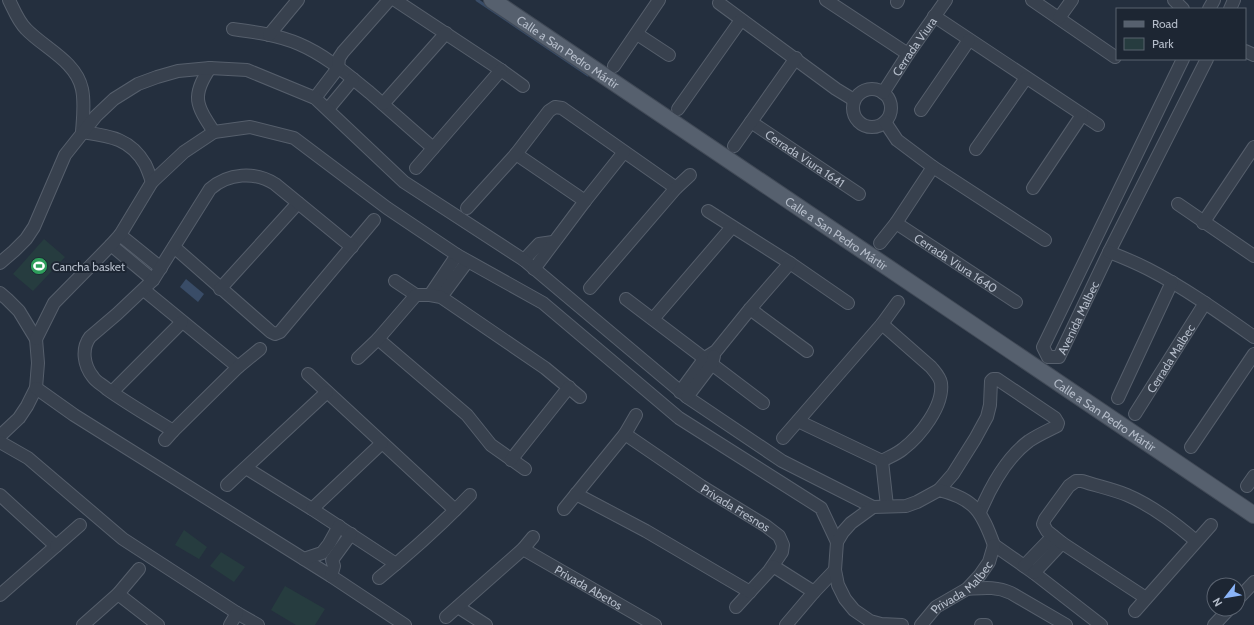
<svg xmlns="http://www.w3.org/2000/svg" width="1254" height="625" font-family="Cabin,sans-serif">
  <rect width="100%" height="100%" fill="#242f3e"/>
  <path fill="#263c3f" d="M 44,239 L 65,257 L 33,291 L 13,274 Z
    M 184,530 L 207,547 L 199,559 L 175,545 Z
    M 221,552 L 245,567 L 234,582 L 210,566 Z
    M 285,586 L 325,609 L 315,625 L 296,625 L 271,610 Z"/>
  <path fill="#394c67" d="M 186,279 L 204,294 L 198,302 L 180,287 Z"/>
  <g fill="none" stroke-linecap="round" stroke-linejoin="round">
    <path stroke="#394c67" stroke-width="3" d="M 477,0 L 588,75"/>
    <defs>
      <g id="minor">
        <path d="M 9,0 C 14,10 18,21 26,29 C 44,48 76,61 82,89 C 85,103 83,118 82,132 C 109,136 130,138 145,164 C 148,170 150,176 152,182"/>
        <path d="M 395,0 L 501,70 L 523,86"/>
        <path d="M 826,0 L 908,54"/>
        <path d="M 1032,0 L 1115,57"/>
        <path d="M 1174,0 L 1183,9"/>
        <path d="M 897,2 L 898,0"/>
        <path d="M 719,3 L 836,89 L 854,100"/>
        <path d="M 1209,9 L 1214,0"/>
        <path d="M 1230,9 L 1234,0"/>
        <path d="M 934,16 L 1098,125"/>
        <path d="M 1059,18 L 1072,0"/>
        <path d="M 233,29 C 255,32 278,35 299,44 C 325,55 347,74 369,92 C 391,111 412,130 433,148"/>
        <path d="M 637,34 L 669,55"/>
        <path d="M 269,35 L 298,0"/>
        <path d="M 1245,51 L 1254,55"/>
        <path id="s1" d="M 1183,59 L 1043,347 L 1048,357 L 1059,357 L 1109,252 L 1207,59"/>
        <path d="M 614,66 L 659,0"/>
        <path d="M 210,68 C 191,96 196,105 214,132"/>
        <circle cx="872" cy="108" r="19"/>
        <path id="s2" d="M 883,93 L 908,54 L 946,0"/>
        <path d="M 315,98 L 338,68 L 339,58 L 343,52 L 389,0"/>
        <path d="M 383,104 L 446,33"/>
        <path d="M 328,109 L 353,79"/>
        <path d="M 678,109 L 741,20"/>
        <path d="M 921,110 L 969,40"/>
        <path id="s3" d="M 751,122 L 859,194"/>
        <path d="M 885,122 L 897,140 L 933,167 L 1045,240"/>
        <path d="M 734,146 L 796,58"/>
        <path d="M 976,149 L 1026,78"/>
        <path d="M 516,154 L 585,201"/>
        <path d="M 416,168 L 501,70"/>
        <path d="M 1033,188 L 1082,115"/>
        <path d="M 1178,204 L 1254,256"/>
        <path d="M 467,208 L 516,154 L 549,111 L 555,107 L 562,108 L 676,188"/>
        <path d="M 708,211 L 790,263 L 848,303"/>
        <path id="s4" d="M 896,223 L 1016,302"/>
        <path d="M 1203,223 L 1254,147"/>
        <path d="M 120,235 L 161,268"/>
        <path d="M 880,243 L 896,223 L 933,167"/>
        <path d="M 111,245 L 153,280"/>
        <path d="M 174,247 L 271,332 L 275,334 L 280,332 L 374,220"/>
        <path d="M 1109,252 C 1122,257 1136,263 1148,269 C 1185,288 1220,313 1254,337"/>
        <path d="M 524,260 L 539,244 L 553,242"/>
        <path d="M 0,263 L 14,251 L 26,239 L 34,227 L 65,155 L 96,116 L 114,99 L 138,84 L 157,77 L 178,71 L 210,68 L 247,70 L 315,98 L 404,182 L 524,260 L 687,397 L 782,461 L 873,507"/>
        <path d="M 534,269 L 585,201 L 624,152"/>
        <path d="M 395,281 L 416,295"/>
        <path d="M 590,288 L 676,188 L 690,175"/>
        <path d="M 220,289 L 298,203"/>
        <path d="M 144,290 L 238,367"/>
        <path d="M 0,293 L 7,299 L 19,311 L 36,339 L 38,363 L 36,388 L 27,406 L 19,418 L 0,436"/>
        <path d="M 430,295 L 457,255"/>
        <path d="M 441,297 L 467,262"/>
        <path d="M 626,299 L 763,403"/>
        <path d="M 750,309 L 807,351"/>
        <path d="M 653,319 L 732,227"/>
        <path d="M 36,339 L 54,303 L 111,245 L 120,235 L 152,182 L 184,152 L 214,132 L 250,127 L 294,138 L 387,208 L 457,255 L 543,303 L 679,418 L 821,508 L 837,542"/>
        <path d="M 378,339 L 467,415 L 491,445 L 525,469"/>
        <path d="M 358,358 L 378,339 L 416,295 L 430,295 L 441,297 L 545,368 L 580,397"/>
        <path d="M 308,374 L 455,510"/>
        <path d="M 36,388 L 74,415 L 331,576 L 405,625"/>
        <path d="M 112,392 L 182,322"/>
        <path d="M 680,392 L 705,358 L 716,351 L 750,309 L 790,263"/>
        <path d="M 687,397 L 712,364 L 714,356"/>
        <path d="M 1118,398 L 1172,282"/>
        <path id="s5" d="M 1135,414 L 1205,303"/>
        <path d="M 798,421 L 882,461"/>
        <path d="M 173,431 C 151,417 128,404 107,389 C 103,385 96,382 93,377 C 84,366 81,349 90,337 L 117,314 L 153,280 L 210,189 C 228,173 255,171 275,184 L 352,247"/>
        <path id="s6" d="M 625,434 L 701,486 L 766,526 L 779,536 L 783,545 L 782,552 L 769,571 L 736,607"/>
        <path d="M 783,438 L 882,324 L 898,302"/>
        <path d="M 165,440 L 173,431 L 238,367 L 260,349"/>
        <path d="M 0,442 L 28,458 L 123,539 L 237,613 L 258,625"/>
        <path d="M 1191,447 L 1254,354"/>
        <path d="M 511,460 L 569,387"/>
        <path d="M 882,461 C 889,457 897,454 903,449 C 920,436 944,406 941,383 C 940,377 935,372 931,367 L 882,324"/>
        <path d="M 882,461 L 887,506"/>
        <path d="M 246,468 L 312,509 L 396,564"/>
        <path d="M 227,485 L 327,392"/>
        <path d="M 1247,486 L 1254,476"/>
        <path d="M 939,490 L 953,474 L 975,439 L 987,417 L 990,405 L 991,381 L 993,379 L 997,379 L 1055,418 L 1058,423 L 1057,426 C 1047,431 1038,435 1029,441 C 1006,458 991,486 980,512"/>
        <path d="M 576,494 L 646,531 L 750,592"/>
        <path d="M 0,495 L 56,546 L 0,595"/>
        <path d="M 312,509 L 382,443"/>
        <path d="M 564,509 L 625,434 L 636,415"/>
        <path d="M 994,545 L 1034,573 L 1101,625"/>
        <path d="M 56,546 L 80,525"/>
        <path id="s7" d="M 523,549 L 655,625"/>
        <path d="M 304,559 L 322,553 L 329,544 L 339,526"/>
        <path d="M 773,566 L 814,592"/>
        <path d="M 1024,566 L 1053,536"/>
        <path d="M 1034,573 L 1062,543"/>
        <path d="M 331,576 L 334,566 L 332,560 L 351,534"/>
        <path d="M 379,578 C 411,552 442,524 470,495"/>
        <path d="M 967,589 C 983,588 996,586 1011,593 L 1066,625"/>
        <path d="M 118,594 L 158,625"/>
        <path d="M 1146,598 L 1062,543 L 1047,531 L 1043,524 L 1045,519 L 1069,486 L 1076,481 L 1082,481 C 1097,486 1112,489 1127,495 C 1153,506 1175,523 1196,541"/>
        <path d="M 1238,599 L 1254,582"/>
        <path d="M 458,607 L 486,625"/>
        <path d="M 1135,611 L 1211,525"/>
        <path d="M 446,617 L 523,549 L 533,537"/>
        <path d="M 83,625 L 118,594 L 139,569"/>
        <path d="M 230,625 L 237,613"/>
        <path d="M 786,625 L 814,592 L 835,570"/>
        <path d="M 902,625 L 881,624 L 870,621 L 854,610 L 845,599 L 838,585 L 835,570 L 837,542 L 843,532 L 851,523 L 873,507 L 906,506 L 917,502 L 939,490 C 975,499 982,512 994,545"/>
        <path id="s8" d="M 921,625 L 936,607 L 967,589 L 980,575 L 989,562 L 994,545"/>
        <path d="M 981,625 L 986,625"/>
        <path d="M 1214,625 L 1229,609"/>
      </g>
      <g id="major">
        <path id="s9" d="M 492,0 L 1254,515"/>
      </g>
    </defs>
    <use href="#minor" stroke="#565f6c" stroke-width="14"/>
    <use href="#major" stroke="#414a57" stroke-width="18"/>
    <use href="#minor" stroke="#38414e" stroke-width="12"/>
    <use href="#major" stroke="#56606e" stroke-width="16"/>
  </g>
  <defs>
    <symbol id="stadium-disc" viewBox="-11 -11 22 22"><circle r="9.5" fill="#2e9e5b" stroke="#1d2633"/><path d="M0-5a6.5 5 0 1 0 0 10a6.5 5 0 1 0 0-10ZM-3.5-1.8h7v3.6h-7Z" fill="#fff"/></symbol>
  </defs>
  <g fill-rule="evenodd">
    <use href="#stadium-disc" x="29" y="256" width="20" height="20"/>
  </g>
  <g text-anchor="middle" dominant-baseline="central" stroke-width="4" stroke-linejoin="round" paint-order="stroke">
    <g font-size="12" fill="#b4bcc9" stroke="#1d2633">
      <text stroke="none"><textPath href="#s2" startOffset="56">Cerrada Viura</textPath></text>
      <text stroke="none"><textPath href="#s9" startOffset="92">Calle a San Pedro Mártir</textPath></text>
      <text stroke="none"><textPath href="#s3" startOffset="65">Cerrada Viura 1641</textPath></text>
      <text stroke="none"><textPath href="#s9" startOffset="416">Calle a San Pedro Mártir</textPath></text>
      <text stroke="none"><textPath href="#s4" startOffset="72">Cerrada Viura 1640</textPath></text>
      <text stroke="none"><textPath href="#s1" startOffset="386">Avenida Malbec</textPath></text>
      <text stroke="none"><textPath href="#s5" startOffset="66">Cerrada Malbec</textPath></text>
      <text stroke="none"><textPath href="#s9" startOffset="740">Calle a San Pedro Mártir</textPath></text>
      <text stroke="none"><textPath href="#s6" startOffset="133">Privada Fresnos</textPath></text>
      <text stroke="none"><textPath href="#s8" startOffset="56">Privada Malbec</textPath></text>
      <text stroke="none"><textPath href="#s7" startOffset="76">Privada Abetos</textPath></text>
    </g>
    <g font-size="12" fill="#b4bcc9" stroke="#1d2633" text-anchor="start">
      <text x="52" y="266">Cancha basket</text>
    </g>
  </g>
  <rect x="1116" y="8" width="130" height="52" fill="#1d2633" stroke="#59626f"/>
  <rect x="1124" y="21" width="20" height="6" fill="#56606e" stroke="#59626f"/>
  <text x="1152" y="28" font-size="12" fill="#b4bcc9">Road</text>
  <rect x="1124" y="38" width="20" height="12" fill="#263c3f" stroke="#59626f"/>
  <text x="1152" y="48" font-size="12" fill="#b4bcc9">Park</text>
  <g transform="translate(1226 597) rotate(239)"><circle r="19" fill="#1d2633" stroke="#59626f"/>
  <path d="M0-3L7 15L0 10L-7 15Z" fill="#8ab4f8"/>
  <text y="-6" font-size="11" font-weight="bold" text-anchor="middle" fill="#b4bcc9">N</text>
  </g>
</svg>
